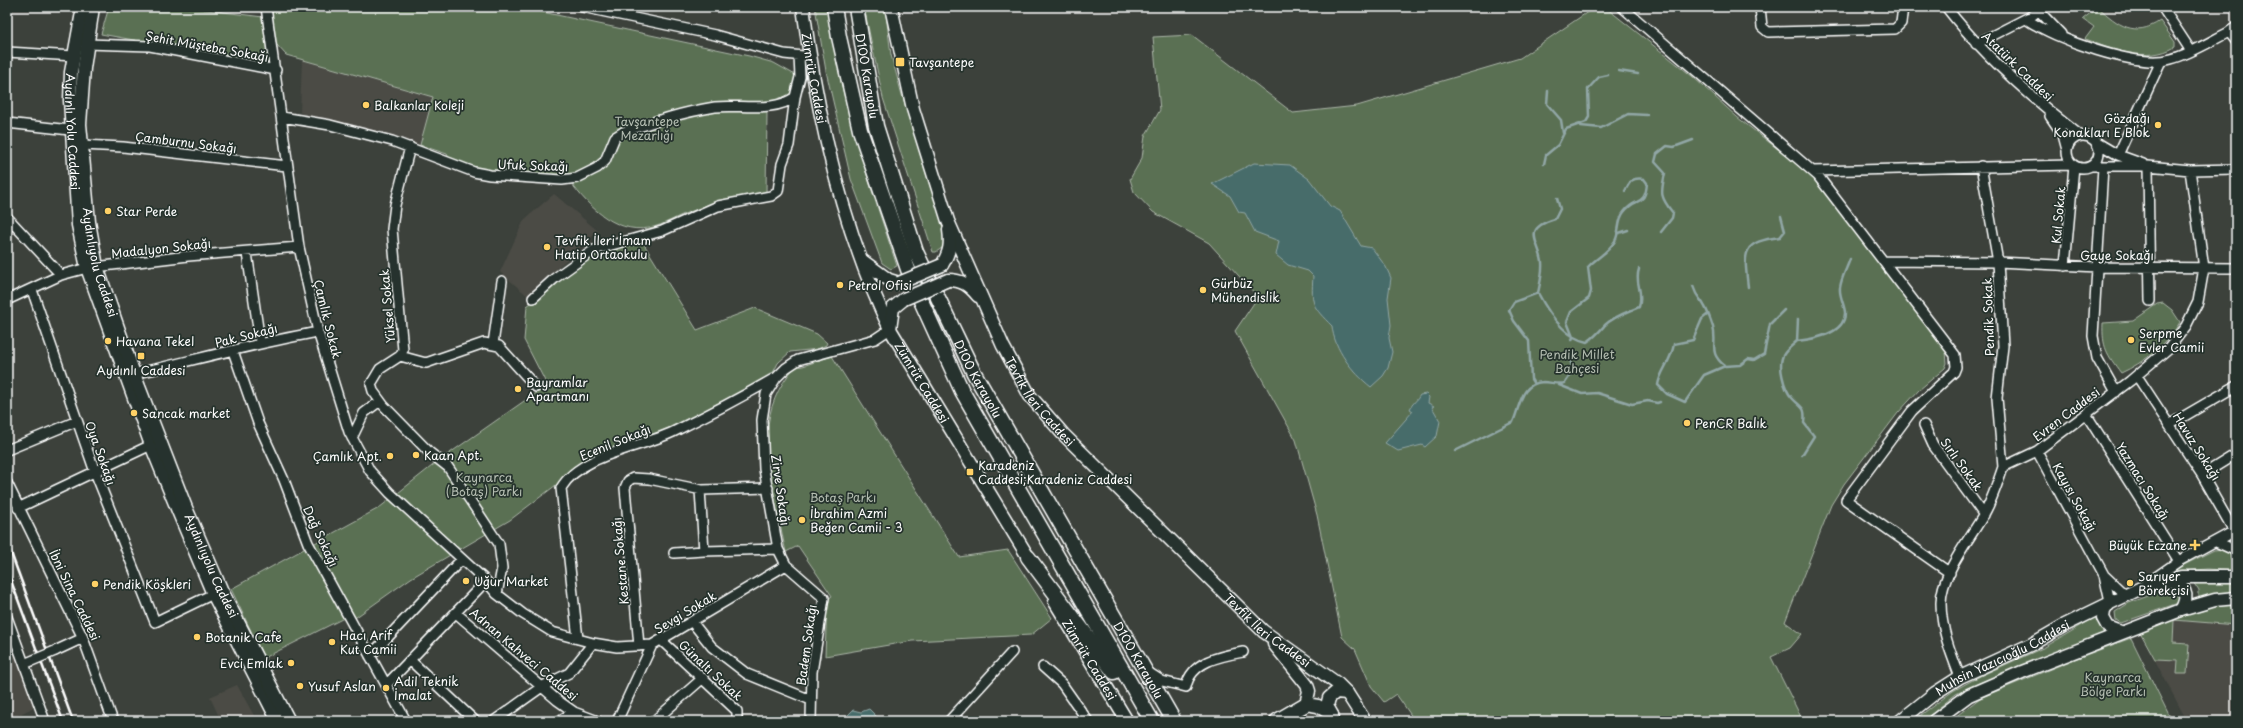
<svg xmlns="http://www.w3.org/2000/svg" width="2243" height="728" font-family="'Playpen Sans',sans-serif">
  <rect width="100%" height="100%" fill="#3c413b"/>
  <filter id="ink" filterUnits="userSpaceOnUse"><feTurbulence type="fractalNoise" baseFrequency=".025" numOctaves="2"/><feDisplacementMap in="SourceGraphic" scale="8" xChannelSelector="R" yChannelSelector="G"/><feConvolveMatrix kernelMatrix="1 2 1 2 8 2 1 2 1" color-interpolation-filters="sRGB"/></filter>
  <g filter="url(#ink)">
    <path fill="#4b4b45" d="M 302,60 L 433,97 L 420,145 L 300,113 Z
      M 554,194 L 598,231 L 541,283 L 529,297 L 500,272 L 524,220 Z
      M 2236,607 L 2236,721 L 2187,721 L 2140,632 L 2193,610 Z
      M 7,633 L 34,707 L 7,721 Z
      M 237,685 L 257,721 L 221,721 L 210,697 Z
      M 1307,714 L 1316,717 L 1324,721 L 1291,721 L 1299,715 Z"/>
    <path fill="#5a6f53" stroke="#acb7a9" d="M 109,7 L 183,7 L 263,17 L 271,65 L 101,34 Z
      M 271,7 L 519,7 L 749,56 L 774,63 L 797,76 L 792,93 L 767,112 L 766,192 C 741,198 716,202 692,211 C 677,216 665,225 649,228 C 613,234 585,203 566,176 L 460,168 L 450,160 L 447,154 L 420,145 L 433,97 L 286,55 L 276,44 Z
      M 815,7 L 828,7 C 838,96 869,181 897,266 L 891,269 L 882,263 L 851,179 L 826,71 Z
      M 864,7 L 885,7 L 891,55 L 902,95 L 946,230 L 945,246 L 936,252 L 933,252 L 883,98 Z
      M 1595,7 L 1605,7 L 1692,76 L 1737,117 L 1821,183 L 1946,352 L 1947,363 L 1945,368 L 1919,390 L 1898,413 L 1844,484 L 1831,505 L 1785,622 L 1802,634 L 1790,648 L 1771,657 L 1803,721 L 1415,721 L 1396,694 L 1384,702 L 1371,686 L 1355,649 L 1342,637 L 1317,515 L 1296,440 L 1235,331 L 1258,297 L 1209,243 L 1153,212 L 1134,192 L 1130,179 L 1142,158 L 1145,136 L 1160,110 L 1153,37 L 1192,35 L 1293,113 L 1357,106 L 1520,58 Z
      M 2098,7 C 2118,25 2134,38 2160,21 L 2175,42 L 2175,47 C 2148,63 2112,50 2085,39 L 2094,27 L 2083,19 Z
      M 642,241 L 697,330 L 755,308 L 817,334 L 827,343 L 826,345 L 818,349 L 790,352 L 778,363 L 771,377 L 695,418 L 648,438 L 615,447 L 585,463 L 510,520 L 411,578 L 352,620 L 344,618 L 264,658 L 231,589 L 379,508 L 437,462 L 547,385 L 524,340 L 527,306 L 596,253 Z
      M 2163,303 L 2172,310 L 2180,322 C 2168,344 2143,363 2121,373 C 2107,354 2102,348 2103,323 L 2133,321 L 2157,304 Z
      M 832,356 L 959,557 L 1008,550 L 1052,618 L 1031,635 L 912,641 L 825,656 L 827,600 L 832,596 L 798,546 L 786,552 C 782,536 780,520 776,504 C 765,453 758,408 795,367 L 803,366 Z
      M 2224,549 C 2233,553 2236,562 2236,571 L 2208,569 L 2170,572 L 2214,550 Z
      M 2193,582 L 2236,583 L 2236,591 L 2199,601 L 2199,591 Z
      M 2162,591 L 2177,591 L 2182,593 L 2181,602 L 2121,623 L 2116,620 L 2115,612 L 2129,603 Z
      M 2222,604 L 2236,607 L 2236,625 L 2174,620 L 2173,643 L 2189,644 L 2187,674 L 2177,674 L 2178,660 L 2155,659 L 2140,632 L 2171,619 L 2174,620 L 2193,610 Z
      M 2099,615 L 2104,634 L 1982,682 L 1956,694 L 1923,721 L 1913,721 L 1953,691 L 1980,676 L 2045,647 Z
      M 2131,638 L 2170,717 L 2162,721 L 1950,721 L 1980,698 L 2075,659 Z"/>
    <path fill="#476c6b" stroke="#91a7a6" d="M 1254,163 L 1290,165 L 1309,179 L 1330,206 L 1340,211 L 1361,246 L 1372,248 L 1386,267 L 1391,278 L 1388,298 L 1391,325 L 1389,338 L 1392,352 L 1388,368 L 1383,376 L 1371,387 C 1352,372 1334,349 1332,326 C 1312,306 1311,305 1313,276 L 1308,271 L 1288,265 L 1276,255 L 1279,241 L 1255,232 L 1245,213 L 1239,212 L 1230,196 L 1212,184 Z
      M 1426,394 L 1429,397 L 1428,403 L 1434,406 L 1432,407 L 1440,421 L 1437,436 L 1425,447 L 1422,445 L 1398,451 L 1385,443 L 1413,411 L 1410,409 C 1412,403 1417,401 1420,395 Z
      M 869,709 L 881,721 L 848,721 L 845,718 L 853,710 L 861,712 Z"/>
    <g fill="none" stroke-linecap="round" stroke-linejoin="round">
      <path stroke="#91a7a6" stroke-width="2.5" d="M 1619,71 L 1638,74
        M 1548,91 L 1547,104 L 1561,120 L 1563,133
        M 1581,126 L 1601,128 L 1628,114 L 1647,115
        M 1544,164 L 1546,155 L 1558,145 L 1566,129 L 1586,122 L 1589,117 L 1588,89 L 1599,77 L 1608,75
        M 1557,198 L 1560,209 L 1555,219 C 1521,229 1539,241 1542,262 C 1543,273 1540,283 1538,293 C 1548,312 1564,338 1587,342 C 1595,337 1599,332 1605,325 C 1614,316 1628,312 1639,307 C 1644,290 1634,284 1639,269
        M 1661,232 L 1672,218 L 1673,213 C 1659,196 1661,193 1665,173 L 1655,162 L 1657,154 L 1667,146 L 1674,147 L 1693,140
        M 1619,233 L 1628,230
        M 1693,286 C 1697,299 1700,297 1705,307 C 1708,312 1711,321 1713,327 C 1718,344 1707,352 1725,366
        M 1748,287 C 1744,252 1741,242 1780,237 L 1785,231 L 1781,216
        M 1707,315 L 1702,319 L 1693,340 L 1674,344 C 1671,362 1660,371 1658,385 L 1667,394 L 1685,402 L 1704,375 L 1725,366 L 1740,365 L 1748,359 L 1754,360 L 1764,354 L 1770,324 L 1784,310
        M 1798,319 L 1797,341 C 1793,345 1787,349 1784,354 C 1777,364 1784,389 1792,398 C 1802,409 1806,406 1804,423 L 1814,436 L 1802,455
        M 1572,340 L 1573,337 L 1567,322 L 1571,312 L 1589,298 L 1591,291 L 1588,267 C 1596,258 1608,253 1615,241 C 1620,232 1617,220 1624,212 C 1636,196 1645,208 1647,183 L 1644,179 C 1632,177 1630,181 1625,191
        M 1797,341 C 1814,339 1846,334 1845,312 C 1844,304 1839,295 1840,288 C 1841,278 1847,268 1850,259
        M 1534,384 L 1531,379 L 1529,341 L 1514,321 L 1509,310 L 1514,302 L 1538,293
        M 1559,385 L 1582,394 L 1597,393 L 1632,404 L 1648,401 L 1657,403 L 1660,402
        M 1455,451 L 1513,422 C 1520,406 1521,383 1543,382 C 1551,382 1557,385 1565,383 L 1573,371 L 1568,351"/>
      <defs>
        <path id="minor" d="M 266,7 L 299,247 L 318,332 L 349,432 L 370,471 L 390,493 L 486,581 L 497,594 L 523,614 L 552,632 L 593,643 L 617,647 L 652,645 L 786,565
          M 582,7 L 715,35 L 784,54 L 803,56
          M 1622,7 L 1818,176 L 1955,355 L 1956,367 L 1954,372 L 1912,411 L 1846,500 L 1950,573
          M 1760,7 L 1762,27 L 1768,32 L 1895,29 L 1901,23 L 1903,7
          M 1946,7 C 1985,57 2031,98 2081,136
          M 2162,7 L 2191,51
          M 2039,11 L 2061,34
          M 2026,19 C 2055,39 2137,69 2171,59 C 2191,54 2211,41 2229,32 L 2236,27
          M 2229,32 L 2236,41
          M 86,44 L 150,46 L 276,70
          M 1976,44 L 2033,15 L 2043,7
          M 7,52 L 74,56
          M 2050,116 L 2063,135 L 2067,150
          M 282,117 L 330,125 L 392,141 L 474,172 L 490,175 L 562,180 L 577,178 L 597,168 L 605,161 L 615,137 L 623,132 C 653,122 683,112 715,107 C 739,104 774,113 795,97 L 800,77 L 799,56
          M 7,123 L 70,130
          M2067 152a16 16 0 1 1 32 0a16 16 0 1 1-32 0Z
          M 2096,142 L 2118,155 L 2143,164
          M 82,145 L 123,147 L 287,166
          M 410,147 L 395,205 L 392,229 L 403,350 L 400,356 L 380,369 L 371,384 L 373,391 L 384,406 L 429,452 L 448,467 L 499,544 L 502,568 L 497,594
          M 2118,155 L 2161,61
          M 1981,166 L 1998,262 L 2003,346 L 1997,398 L 2003,467
          M 2092,166 L 2148,166 L 2190,170 L 2236,169
          M 2148,166 L 2150,301
          M 2103,167 L 2093,336 L 2097,358 L 2116,392
          M 1813,171 L 2072,165
          M 7,217 L 61,275
          M 247,253 L 260,342
          M 1885,261 L 1998,262 L 2098,267 L 2236,268
          M 2065,266 L 2074,166
          M 32,290 L 95,472 L 155,622 L 213,594
          M 533,298 L 555,278 L 594,250 L 662,231 L 718,206 L 771,196 L 778,191 L 782,164 L 789,145 L 795,97
          M 7,300 L 61,275 L 87,268 L 188,256 L 299,247
          M 493,344 L 502,281
          M 233,351 L 258,423 L 284,480 L 308,543 L 406,721
          M 400,356 L 426,363 L 484,343 L 499,346 L 536,387
          M 134,374 C 195,360 256,343 318,332
          M 2137,376 L 2202,475 L 2234,531 L 2236,557
          M 2086,414 L 2179,561
          M 1924,425 L 1933,445 L 1984,515
          M 2169,425 L 2236,386
          M 352,438 L 364,413 L 380,401
          M 7,450 L 77,421
          M 2037,451 L 2104,575 L 2110,602
          M 2202,475 L 2236,454
          M 7,483 L 83,638 L 113,721
          M 700,490 L 704,551 L 778,549
          M 18,508 L 151,445
          M 2216,542 L 2234,550
          M 674,553 L 704,551
          M 2104,575 L 2125,595
          M 2143,586 L 2179,561 L 2236,530
          M 456,613 L 557,700 L 574,712 L 598,721
          M 7,617 L 45,721
          M 692,622 L 712,647 L 747,674 L 811,700
          M 578,639 L 561,488 C 581,454 640,448 673,432 C 708,415 742,397 775,378
          M 661,640 L 737,711 L 737,721
          M 639,646 L 625,488 L 628,481 L 633,478 L 649,479 L 702,490 L 768,488
          M 55,651 L 83,638
          M 370,656 L 462,559
          M 410,660 L 475,721
          M 1043,667 L 1062,684 L 1088,721
          M 1148,672 L 1162,681 L 1186,687 C 1191,661 1221,656 1243,652
          M 1960,677 C 1951,654 1941,629 1941,603 C 1941,574 1969,540 1983,516 C 1992,501 1997,484 2003,467 L 2037,451 L 2130,381 L 2169,348 L 2186,326 L 2198,302 L 2204,268 L 2190,170
          M 387,684 L 486,581
          M 494,721 L 543,686 L 569,673 L 593,643
          M 559,721 L 574,712
          M 617,721 L 652,645
          M 654,721 L 703,678
          M 811,721 L 812,672 L 824,598 L 786,565 L 778,549 L 764,469 L 762,420 L 766,394 L 776,378 L 786,368 L 798,360 L 875,339 L 890,329
          M 949,721 L 1012,652"/>
        <g id="major">
          <path id="s1" d="M 83,7 L 71,72 L 70,100 L 78,225 L 87,268 L 151,445 L 178,511 L 213,594 L 278,721"/>
          <path id="s2" d="M 93,7 L 84,68 L 80,124 L 89,222 L 97,267 L 134,374 L 186,508 L 221,589 L 289,721"/>
          <path id="s3" d="M 803,7 C 817,116 842,229 890,329 L 1033,565"/>
          <path id="s4" d="M 891,7 L 913,109 L 948,221 L 1003,346 L 1030,396 L 1063,434 L 1263,631 L 1338,684 L 1347,693 L 1365,721"/>
          <path d="M 863,261 L 889,280 L 899,283"/>
          <path d="M 942,265 C 950,252 951,244 949,230"/>
          <path d="M 948,280 C 962,280 969,285 978,296"/>
          <path d="M 890,329 L 893,308 L 904,299"/>
          <path d="M 2167,580 C 2185,583 2190,595 2181,610"/>
          <path id="s5" d="M 1055,602 L 1127,721"/>
          <path d="M 2110,602 L 2104,611 L 2103,618 L 2108,627 L 2121,632"/>
          <path d="M 1274,644 L 1307,685 L 1309,691 L 1306,704 L 1318,706 L 1332,715"/>
          <path d="M 1332,715 L 1327,706 L 1329,698 L 1336,692 L 1347,693"/>
          <path id="s6" d="M 1900,721 L 1935,693 L 1960,677 L 2032,644 L 2065,625 L 2141,588 L 2181,577 L 2236,577"/>
          <path d="M 1934,721 L 1969,695 L 2022,672 L 2181,610 L 2215,600 L 2236,598"/>
        </g>
        <g id="highway">
          <path d="M 834,7 L 839,37 L 860,130 L 912,281 L 962,391 L 1152,721"/>
          <path id="s7" d="M 856,7 L 876,126 L 916,252 L 974,373 L 1174,721"/>
          <path d="M 1028,557 L 1114,672"/>
          <path d="M 1277,721 L 1306,704"/>
        </g>
      </defs>
      <use href="#minor" stroke="#fff" stroke-width="12"/>
      <use href="#major" stroke="#fff" stroke-width="15"/>
      <use href="#highway" stroke="#fff" stroke-width="17"/>
      <use href="#minor" stroke="#26332d" stroke-width="9"/>
      <use href="#major" stroke="#26332d" stroke-width="12"/>
      <use href="#highway" stroke="#26332d" stroke-width="14"/>
      <path stroke="#fff" stroke-width="2.5" d="M 7,542 L 73,721
        M 7,570 L 63,721"/>
      <defs>
        <path id="minor-bridge" d="M 29,662 L 55,651"/>
        <path id="major-bridge" d="M 899,283 L 942,265
          M 904,299 L 948,280"/>
      </defs>
      <use href="#minor-bridge" stroke="#fff" stroke-width="12" stroke-linecap="butt"/>
      <use href="#major-bridge" stroke="#fff" stroke-width="15" stroke-linecap="butt"/>
      <use href="#minor-bridge" stroke="#26332d" stroke-width="9"/>
      <use href="#major-bridge" stroke="#26332d" stroke-width="12"/>
    </g>
  </g>
  <g fill="#ffd166" stroke="#26332d" stroke-width="1.5">
    <rect x="895" y="57" width="10" height="10" rx="2"/>
    <circle cx="366" cy="105" r="4"/>
    <circle cx="2158" cy="125" r="4"/>
    <circle cx="108" cy="211" r="4"/>
    <circle cx="547" cy="247" r="4"/>
    <circle cx="840" cy="285" r="4"/>
    <circle cx="1203" cy="290" r="4"/>
    <circle cx="2131" cy="340" r="4"/>
    <circle cx="108" cy="341" r="4"/>
    <rect x="137" y="352" width="8" height="8" rx="2"/>
    <circle cx="518" cy="389" r="4"/>
    <circle cx="134" cy="413" r="4"/>
    <circle cx="1687" cy="423" r="4"/>
    <circle cx="416" cy="455" r="4"/>
    <circle cx="390" cy="456" r="4"/>
    <rect x="966" y="468" width="8" height="8" rx="2"/>
    <circle cx="802" cy="520" r="4"/>
    <path d="M2193 539h4v4h4v4h-4v4h-4v-4h-4v-4h4z"/>
    <circle cx="466" cy="581" r="4"/>
    <circle cx="2130" cy="583" r="4"/>
    <circle cx="95" cy="584" r="4"/>
    <circle cx="197" cy="637" r="4"/>
    <circle cx="332" cy="642" r="4"/>
    <circle cx="291" cy="663" r="4"/>
    <circle cx="300" cy="686" r="4"/>
    <circle cx="386" cy="688" r="4"/>
  </g>
  <g text-anchor="middle" dominant-baseline="central" stroke-width="3.5" stroke-linejoin="round" paint-order="stroke">
    <g font-size="12" fill="#fff" stroke="#26332d">
      <text transform="translate(207 46) rotate(10)">Şehit Müşteba Sokağı</text>
      <text transform="translate(2018 66) rotate(44)">Atatürk Caddesi</text>
      <text stroke="none"><textPath href="#s7" startOffset="70">D100 Karayolu</textPath></text>
      <text stroke="none"><textPath href="#s3" startOffset="72">Zümrüt Caddesi</textPath></text>
      <text stroke="none"><textPath href="#s1" startOffset="126">Aydınlı Yolu Caddesi</textPath></text>
      <text transform="translate(186 142) rotate(7)">Çamburnu Sokağı</text>
      <text transform="translate(533 165) rotate(2)">Ufuk Sokağı</text>
      <text transform="translate(2058 215) rotate(-85)">Kul Sokak</text>
      <text transform="translate(161 248) rotate(-6)">Madalyon Sokağı</text>
      <text x="2117" y="255">Gaye Sokağı</text>
      <text stroke="none"><textPath href="#s2" startOffset="258">Aydınlıyolu Caddesi</textPath></text>
      <text transform="translate(387 306) rotate(-95)">Yüksel Sokak</text>
      <text transform="translate(1988 317) rotate(-92)">Pendik Sokak</text>
      <text transform="translate(328 319) rotate(76)">Çamlık Sokak</text>
      <text transform="translate(246 335) rotate(-14)">Pak Sokağı</text>
      <text stroke="none"><textPath href="#s7" startOffset="394">D100 Karayolu</textPath></text>
      <text stroke="none"><textPath href="#s3" startOffset="397">Zümrüt Caddesi</textPath></text>
      <text stroke="none"><textPath href="#s4" startOffset="425">Tevfik İleri Caddesi</textPath></text>
      <text transform="translate(2066 414) rotate(-37)">Evren Caddesi</text>
      <text transform="translate(615 442) rotate(-22)">Ecenil Sokağı</text>
      <text transform="translate(2197 446) rotate(58)">Havuz Sokağı</text>
      <text transform="translate(101 453) rotate(70)">Oya Sokağı</text>
      <text transform="translate(1962 464) rotate(54)">Sırlı Sokak</text>
      <text transform="translate(2143 481) rotate(58)">Yazmacı Sokağı</text>
      <text transform="translate(781 490) rotate(82)">Zirve Sokağı</text>
      <text transform="translate(2075 497) rotate(61)">Kayısı Sokağı</text>
      <text transform="translate(321 536) rotate(65)">Dağ Sokağı</text>
      <text transform="translate(620 561) rotate(-95)">Kestane Sokağı</text>
      <text stroke="none"><textPath href="#s2" startOffset="582">Aydınlıyolu Caddesi</textPath></text>
      <text transform="translate(75 595) rotate(64)">İbni Sina Caddesi</text>
      <text transform="translate(685 612) rotate(-31)">Sevgi Sokak</text>
      <text stroke="none"><textPath href="#s4" startOffset="749">Tevfik İleri Caddesi</textPath></text>
      <text transform="translate(806 645) rotate(-82)">Badem Sokağı</text>
      <text transform="translate(524 654) rotate(40)">Adnan Kahveci Caddesi</text>
      <text stroke="none"><textPath href="#s6" startOffset="121">Muhsin Yazıcıoğlu Caddesi</textPath></text>
      <text stroke="none"><textPath href="#s5" startOffset="67">Zümrüt Caddesi</textPath></text>
      <text stroke="none"><textPath href="#s7" startOffset="718">D100 Karayolu</textPath></text>
      <text transform="translate(711 670) rotate(43)">Günaltı Sokak</text>
    </g>
    <g font-size="12" fill="#fff" stroke="#26332d" text-anchor="start">
      <text x="909" y="62">Tavşantepe</text>
      <text x="374" y="105">Balkanlar Koleji</text>
      <text x="2150" y="118" text-anchor="end">Gözdağı<tspan x="2150" dy="14">Konakları E Blok</tspan></text>
      <text x="116" y="211">Star Perde</text>
      <text x="555" y="240">Tevfik İleri İmam<tspan x="555" dy="14">Hatip Ortaokulu</tspan></text>
      <text x="1211" y="283">Gürbüz<tspan x="1211" dy="14">Mühendislik</tspan></text>
      <text x="848" y="285">Petrol Ofisi</text>
      <text x="2139" y="333">Serpme<tspan x="2139" dy="14">Evler Camii</tspan></text>
      <text x="116" y="341">Havana Tekel</text>
      <text x="141" y="370" text-anchor="middle">Aydınlı Caddesi</text>
      <text x="526" y="382">Bayramlar<tspan x="526" dy="14">Apartmanı</tspan></text>
      <text x="142" y="413">Sancak market</text>
      <text x="1695" y="423">PenCR Balık</text>
      <text x="424" y="455">Kaan Apt.</text>
      <text x="382" y="456" text-anchor="end">Çamlık Apt.</text>
      <text x="978" y="465">Karadeniz<tspan x="978" dy="14">Caddesi;Karadeni̇z Caddesi̇</tspan></text>
      <text x="810" y="513">İbrahim Azmi<tspan x="810" dy="14">Beğen Camii - 3</tspan></text>
      <text x="2187" y="545" text-anchor="end">Büyük Eczane</text>
      <text x="2138" y="576">Sarıyer<tspan x="2138" dy="14">Börekçisi</tspan></text>
      <text x="474" y="581">Uğur Market</text>
      <text x="103" y="584">Pendik Köşkleri</text>
      <text x="340" y="635">Hacı Arif<tspan x="340" dy="14">Kut Camii</tspan></text>
      <text x="205" y="637">Botanik Cafe</text>
      <text x="283" y="663" text-anchor="end">Evci Emlak</text>
      <text x="394" y="681">Adil Teknik<tspan x="394" dy="14">İmalat</tspan></text>
      <text x="308" y="686">Yusuf Aslan</text>
    </g>
    <g font-size="12" fill="#b5beb2" stroke="#26332d">
      <text x="647" y="121">Tavşantepe<tspan x="647" dy="14">Mezarlığı</tspan></text>
      <text x="1577" y="354">Pendik Millet<tspan x="1577" dy="14">Bahçesi</tspan></text>
      <text x="484" y="477">Kaynarca<tspan x="484" dy="14">(Botaş) Parkı</tspan></text>
      <text x="843" y="497">Botaş Parkı</text>
      <text x="2113" y="677">Kaynarca<tspan x="2113" dy="14">Bölge Parkı</tspan></text>
    </g>
  </g>
  <rect width="2243" height="728" fill="none" stroke="#26332d" stroke-width="24"/>
  <rect x="12" y="12" width="2219" height="704" fill="none" stroke="#fff" stroke-width="1.5" filter="url(#ink)"/>
</svg>
